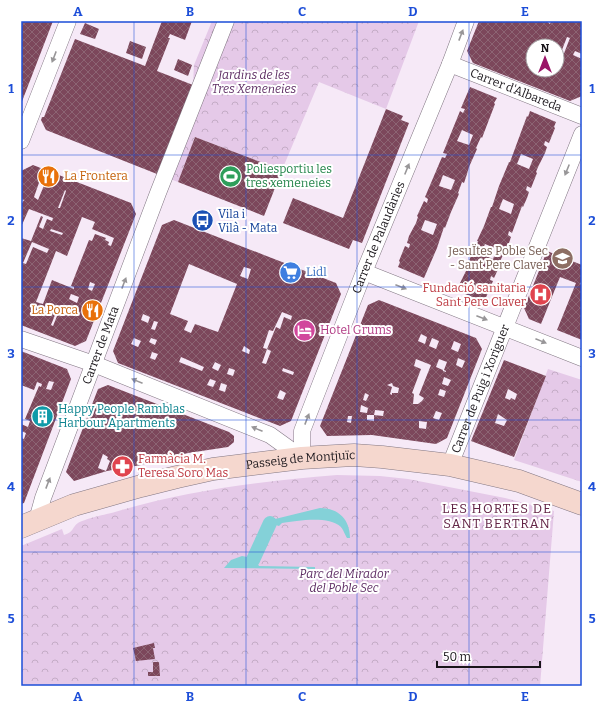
<svg xmlns="http://www.w3.org/2000/svg" width="603" height="707" font-family="Bitter,serif">
  <defs>
    <pattern id="forest-crowns" width="20" height="18" patternUnits="userSpaceOnUse"><rect width="20" height="18" fill="#e5c9e8"/><path d="M2 6a3 3 0 1 1 6 0M12 15a3 3 0 1 1 6 0" fill="none" stroke="#c4acc6"/></pattern>
    <pattern id="building-cross-hatch" width="8" height="8" patternUnits="userSpaceOnUse"><rect width="8" height="8" fill="#7c475b"/><path d="M0 0l8 8M0 8l8-8" fill="none" stroke="#8c6473"/></pattern>
  </defs>
  <rect width="100%" height="100%" fill="#f6e9f7"/>
  <path fill="url(#forest-crowns)" d="M 212,21 L 419,21 L 386,109 L 319,82 L 282,170 L 195,137 L 178,182 L 157,174 L 193,85 L 194,65 Z
    M 548,369 L 582,380 L 582,482 L 514,460 Z
    M 337,475 L 380,476 L 408,479 L 505,498 L 554,511 L 540,686 L 21,686 L 21,546 L 62,529 L 64,535 C 74,532 72,527 78,523 C 84,519 107,514 115,512 C 187,490 262,481 337,475 Z"/>
  <path fill="#84d1d8" d="M 320,508 C 339,508 350,520 350,538 L 347,538 C 345,535 343,529 341,527 C 328,515 297,521 282,523 L 279,526 L 269,523 L 271,520 Z
    M 242,556 C 249,557 256,560 259,566 L 315,567 L 315,569 L 224,568 L 231,560 Z"/>
  <g fill="none" stroke-linecap="round" stroke-linejoin="round">
    <path stroke="#84d1d8" stroke-width="14" d="M 253,560 L 270,523"/>
  </g>
  <path fill="url(#building-cross-hatch)" fill-rule="evenodd" d="M 21,21 L 53,21 L 21,104 L 21,87 L 23,83 L 21,82 Z
    M 162,21 L 192,21 L 185,40 L 170,34 L 168,38 L 170,38 L 157,71 L 193,85 L 157,174 L 46,130 L 41,120 L 42,117 L 44,117 L 75,39 L 145,66 Z
    M 479,21 L 546,21 L 550,24 L 551,21 L 582,21 L 582,54 L 575,51 L 573,55 L 582,59 L 582,96 L 570,101 L 473,63 L 467,51 ZM 567,37 L 570,38 L 561,61 L 558,60 ZM 533,46 L 557,46 L 557,70 L 554,75 L 552,75 L 554,70 L 533,70 Z
    M 85,23 L 99,29 L 95,39 L 80,34 Z
    M 130,41 L 146,47 L 142,59 L 126,53 Z
    M 178,59 L 192,65 L 188,76 L 174,70 Z
    M 470,87 L 497,98 L 494,103 L 495,104 L 482,138 L 481,137 L 476,148 L 477,149 L 469,167 L 467,174 L 464,183 L 462,182 L 458,193 L 459,194 L 451,212 L 445,228 L 444,227 L 437,248 L 424,278 L 398,267 L 400,262 L 399,261 L 405,246 L 409,248 L 410,244 L 407,243 L 409,236 L 416,223 L 418,217 L 417,216 L 424,201 L 427,203 L 428,199 L 425,197 L 442,157 L 445,158 L 447,154 L 443,153 L 460,111 L 463,113 L 465,109 L 461,108 ZM 462,130 L 473,135 L 469,145 L 457,141 ZM 443,175 L 455,180 L 451,190 L 439,186 ZM 425,220 L 437,224 L 433,235 L 421,230 Z
    M 386,109 L 403,116 L 401,120 L 409,123 L 362,243 L 353,240 L 349,249 L 283,223 L 293,198 L 343,218 Z
    M 530,111 L 556,122 L 554,127 L 555,128 L 549,143 L 545,141 L 544,145 L 547,147 L 545,153 L 538,167 L 536,172 L 537,173 L 531,188 L 527,186 L 526,190 L 529,192 L 527,198 L 523,207 L 522,206 L 512,233 L 509,231 L 508,235 L 511,237 L 509,243 L 502,257 L 500,262 L 501,263 L 494,278 L 491,276 L 490,280 L 493,281 L 484,302 L 458,291 L 460,286 L 459,285 L 466,271 L 472,252 L 474,252 L 478,241 L 477,241 L 484,226 L 491,207 L 492,207 L 499,186 L 509,162 L 510,162 L 527,116 L 528,117 ZM 521,154 L 533,159 L 529,169 L 517,164 ZM 503,199 L 514,204 L 511,214 L 499,209 ZM 485,244 L 497,249 L 493,259 L 481,254 Z
    M 195,137 L 282,170 L 264,216 L 178,182 Z
    M 33,165 L 131,203 L 136,214 L 86,341 L 75,346 L 21,325 L 21,278 L 22,274 L 21,274 L 21,238 L 31,241 L 41,216 L 43,217 L 39,227 L 43,229 L 47,219 L 52,221 L 53,218 L 29,209 L 21,227 L 21,205 L 24,200 L 21,199 L 21,171 ZM 41,177 L 45,179 L 43,182 L 45,183 L 38,200 L 34,197 ZM 65,190 L 66,191 L 60,208 L 58,208 ZM 82,217 L 95,222 L 92,229 L 114,238 L 111,246 L 108,245 L 109,242 L 105,240 L 106,238 L 95,234 L 92,241 L 89,240 L 71,286 L 74,287 L 74,289 L 52,280 L 43,304 L 36,302 L 56,251 L 67,256 ZM 51,229 L 63,233 L 62,235 L 50,231 ZM 32,242 L 49,249 L 47,253 L 33,247 L 26,264 L 23,263 ZM 90,282 L 95,284 L 92,291 L 88,289 ZM 71,294 L 79,297 L 77,303 L 69,299 ZM 45,306 L 49,307 L 47,312 L 43,311 ZM 66,307 L 75,310 L 72,316 L 64,313 ZM 55,315 L 57,316 L 53,326 L 51,325 Z
    M 174,220 L 336,283 L 341,294 L 291,421 L 280,426 L 118,363 L 113,351 L 162,225 ZM 189,264 L 237,284 L 218,332 L 195,324 L 191,333 L 184,330 L 188,321 L 170,314 ZM 244,267 L 251,269 L 248,279 L 240,276 ZM 282,312 L 292,316 L 291,320 L 284,317 L 280,329 L 276,327 L 267,349 L 263,348 L 269,330 L 273,331 ZM 143,314 L 150,317 L 148,323 L 141,320 ZM 154,321 L 158,322 L 155,330 L 151,329 ZM 134,338 L 141,341 L 138,347 L 131,344 ZM 151,338 L 157,340 L 155,345 L 149,342 ZM 244,346 L 250,350 L 249,354 L 242,351 ZM 267,349 L 271,351 L 266,364 L 262,363 ZM 152,352 L 158,354 L 155,360 L 150,358 ZM 181,357 L 204,367 L 202,371 L 179,362 ZM 215,362 L 221,365 L 218,371 L 212,368 ZM 229,368 L 235,370 L 233,376 L 227,374 ZM 283,368 L 294,372 L 293,375 L 282,371 ZM 210,379 L 216,381 L 213,387 L 207,385 ZM 221,383 L 227,385 L 225,392 L 219,390 ZM 280,390 L 286,393 L 283,400 L 277,398 Z
    M 547,251 L 567,259 L 565,264 L 570,266 L 572,261 L 582,265 L 582,282 L 581,282 L 580,284 L 582,285 L 582,340 L 557,330 L 576,283 L 560,277 L 541,324 L 529,319 L 524,308 Z
    M 379,300 L 476,338 L 482,349 L 447,438 L 436,444 L 372,435 L 327,436 L 320,426 L 368,305 ZM 421,334 L 427,337 L 425,344 L 418,341 ZM 432,338 L 439,341 L 436,349 L 429,346 ZM 454,341 L 461,344 L 458,352 L 451,349 ZM 458,358 L 465,361 L 462,368 L 456,365 ZM 416,359 L 431,365 L 419,395 L 424,398 L 422,401 L 418,404 L 413,404 L 414,394 L 412,393 L 421,369 L 414,366 ZM 439,359 L 447,362 L 444,370 L 446,371 L 446,372 L 443,371 L 443,370 L 436,367 ZM 444,377 L 451,380 L 448,386 L 442,384 ZM 392,383 L 393,386 L 399,388 L 398,393 L 392,393 L 392,395 L 390,394 L 392,387 L 387,385 ZM 440,389 L 446,391 L 444,397 L 438,395 ZM 365,393 L 369,395 L 366,401 L 363,400 ZM 361,405 L 368,408 L 367,413 L 360,412 ZM 375,410 L 384,411 L 383,416 L 374,415 L 374,421 L 367,420 L 367,415 L 374,415 ZM 436,411 L 442,413 L 439,420 L 433,418 ZM 348,416 L 352,416 L 351,423 L 347,422 ZM 419,421 L 427,422 L 426,429 L 419,428 Z
    M 21,351 L 67,369 L 71,379 L 24,503 L 21,504 L 21,438 L 24,439 L 26,433 L 21,431 L 21,424 L 28,427 L 30,421 L 25,419 L 39,386 L 41,387 L 42,384 L 37,382 L 34,390 L 21,385 ZM 49,381 L 54,382 L 51,390 L 46,389 Z
    M 504,360 L 546,376 L 514,457 L 471,441 ZM 508,389 L 517,394 L 515,400 L 511,398 L 510,400 L 505,398 ZM 498,414 L 507,420 L 504,426 L 495,423 Z
    M 108,385 L 229,432 L 234,436 L 234,442 L 228,447 L 188,453 L 141,465 L 107,471 L 74,481 L 66,472 L 98,389 ZM 103,454 L 108,457 L 107,459 L 110,461 L 106,471 L 98,468 Z
    M 154,643 L 155,648 L 153,648 L 155,659 L 136,661 L 133,648 Z
    M 153,662 L 159,662 L 160,676 L 148,676 L 148,672 L 153,672 Z"/>
  <g fill="none" stroke-linecap="round" stroke-linejoin="round">
    <defs>
      <g id="street">
        <path id="s1" d="M 450,64 L 582,116"/>
        <path d="M 21,141 L 68,21"/>
        <path d="M 364,272 L 582,358"/>
        <path d="M 21,339 L 94,364 L 270,435 L 302,458"/>
        <path id="s2" d="M 302,458 L 302,431 L 364,272 L 450,64 L 466,21"/>
        <path id="s3" d="M 450,465 L 582,134"/>
        <path id="s4" d="M 37,520 L 43,498 L 158,193 L 226,21"/>
      </g>
      <g id="secondary">
        <path id="s5" d="M 21,527 L 74,505 L 141,486 L 177,477 L 213,469 L 302,458 L 318,457 L 354,455 L 382,457 L 450,465 L 519,481 L 582,504"/>
      </g>
    </defs>
    <use href="#street" stroke="#827783" stroke-width="17"/>
    <use href="#secondary" stroke="#827783" stroke-width="23"/>
    <use href="#street" stroke="#fff" stroke-width="16"/>
    <use href="#secondary" stroke="#f5d7ce" stroke-width="22"/>
  </g>
  <defs><path id="oneway-solid" d="M-6-.8H1V-3.2L6.5 0L1 3.2V.8H-6Z"/></defs>
  <g fill="#989698">
    <use href="#oneway-solid" transform="translate(461 35) rotate(-69)"/>
    <use href="#oneway-solid" transform="translate(54 57) rotate(111)"/>
    <use href="#oneway-solid" transform="translate(407 169) rotate(-68)"/>
    <use href="#oneway-solid" transform="translate(567 170) rotate(112)"/>
    <use href="#oneway-solid" transform="translate(124 283) rotate(-69)"/>
    <use href="#oneway-solid" transform="translate(401 287) rotate(21)"/>
    <use href="#oneway-solid" transform="translate(482 318) rotate(21)"/>
    <use href="#oneway-solid" transform="translate(541 341) rotate(22)"/>
    <use href="#oneway-solid" transform="translate(137 381) rotate(-158)"/>
    <use href="#oneway-solid" transform="translate(307 419) rotate(-69)"/>
    <use href="#oneway-solid" transform="translate(257 429) rotate(-158)"/>
    <use href="#oneway-solid" transform="translate(48 483) rotate(-69)"/>
  </g>
  <path fill="none" stroke="#1d4ed8" stroke-width="1" stroke-opacity="0.55" d="M 134,21 L 134,686M 246,21 L 246,686M 357,21 L 357,686M 469,21 L 469,686M 21,155 L 582,155M 21,287 L 582,287M 21,420 L 582,420M 21,552 L 582,552"/>
  <defs>
    <symbol id="restaurant-disc" viewBox="-11 -11 22 22"><circle r="9.5" fill="#e8710a" stroke="#fff"/><path d="M-5-6h1v4h1v-4h1v4h1v-4h1v5L-1.5 .5V6h-2V.5L-5-1ZM5-6V6H3V1.5H1.5Q1.5-4 5-6Z" fill="#fff"/></symbol>
    <symbol id="stadium-disc" viewBox="-11 -11 22 22"><circle r="9.5" fill="#2e9e5b" stroke="#fff"/><path d="M0-5a6.5 5 0 1 0 0 10a6.5 5 0 1 0 0-10ZM-3.5-1.8h7v3.6h-7Z" fill="#fff"/></symbol>
    <symbol id="bus-disc" viewBox="-11 -11 22 22"><circle r="9.5" fill="#1a4fb4" stroke="#fff"/><path d="M-5-6H5V4H4V6H2V4H-2V6H-4V4H-5ZM-3.5-4V0h7V-4ZM-3.5 1.2v1.5H-2V1.2ZM2 1.2v1.5H3.5V1.2Z" fill="#fff"/></symbol>
    <symbol id="school-disc" viewBox="-11 -11 22 22"><circle r="9.5" fill="#8d6e63" stroke="#fff"/><path d="M0-5L7-2L0 1L-7-2ZM-4 1L0 2.5L4 1V4Q0 6-4 4Z" fill="#fff"/></symbol>
    <symbol id="supermarket-disc" viewBox="-11 -11 22 22"><circle r="9.5" fill="#3f7fe0" stroke="#fff"/><path d="M-6-5.5h2.5l.6 2H6L4.5 2H-2.5L-4.4-4H-6ZM-1.5 3.2a1.3 1.3 0 1 0 .1 0ZM3 3.2a1.3 1.3 0 1 0 .1 0Z" fill="#fff"/></symbol>
    <symbol id="hospital-disc" viewBox="-11 -11 22 22"><circle r="9.5" fill="#e0444e" stroke="#fff"/><path d="M-5-5h3v3.5h4V-5h3V5h-3V1.5h-4V5h-3Z" fill="#fff"/></symbol>
    <symbol id="hotel-disc" viewBox="-11 -11 22 22"><circle r="9.5" fill="#d1479c" stroke="#fff"/><path d="M-6-4.5h1.5V1H6V5H4.5V3h-9V5H-6ZM-4 0a1.8 1.8 0 1 1 3.6 0ZM.5 0V-2.5h3Q6-2.5 6 0Z" fill="#fff"/></symbol>
    <symbol id="building-disc" viewBox="-11 -11 22 22"><circle r="9.5" fill="#0f9aa8" stroke="#fff"/><path d="M-4-6H4V6H1V3H-1V6H-4ZM-2.5-4.3h1.7v1.8h-1.7ZM.8-4.3h1.7v1.8H.8ZM-2.5-1h1.7V.8h-1.7ZM.8-1h1.7V.8H.8Z" fill="#fff"/></symbol>
    <symbol id="pharmacy-disc" viewBox="-11 -11 22 22"><circle r="9.5" fill="#e0444e" stroke="#fff"/><path d="M-2-6h4v4h4v4h-4v4h-4v-4h-4v-4h4Z" fill="#fff"/></symbol>
  </defs>
  <g fill-rule="evenodd">
    <use href="#restaurant-disc" x="36" y="164" width="25" height="25"/>
    <use href="#stadium-disc" x="218" y="164" width="25" height="25"/>
    <use href="#bus-disc" x="190" y="208" width="25" height="25"/>
    <use href="#school-disc" x="550" y="246" width="25" height="25"/>
    <use href="#supermarket-disc" x="278" y="260" width="25" height="25"/>
    <use href="#hospital-disc" x="528" y="282" width="25" height="25"/>
    <use href="#restaurant-disc" x="80" y="298" width="25" height="25"/>
    <use href="#hotel-disc" x="292" y="318" width="25" height="25"/>
    <use href="#building-disc" x="30" y="404" width="25" height="25"/>
    <use href="#pharmacy-disc" x="110" y="454" width="25" height="25"/>
  </g>
  <g text-anchor="middle" dominant-baseline="central" stroke-width="4" stroke-linejoin="round" paint-order="stroke">
    <g font-size="12" font-style="italic" fill="#5d2c63" stroke="#fff">
      <text x="254" y="75">Jardins de les<tspan x="254" dy="14">Tres Xemeneies</tspan></text>
      <text x="344" y="574">Parc del Mirador<tspan x="344" dy="14">del Poble Sec</tspan></text>
    </g>
    <g font-size="12" fill="#19151a" stroke="#fff">
      <text stroke="none"><textPath href="#s1" startOffset="71">Carrer d'Albareda</textPath></text>
      <text stroke="none"><textPath href="#s2" startOffset="235">Carrer de Palaudàries</textPath></text>
      <text stroke="none"><textPath href="#s4" startOffset="186">Carrer de Mata</textPath></text>
      <text stroke="none"><textPath href="#s3" startOffset="82">Carrer de Puig i Xoriguer</textPath></text>
      <text stroke="none"><textPath href="#s5" startOffset="289">Passeig de Montjuïc</textPath></text>
    </g>
    <g font-size="12" fill="#27864d" stroke="#fff" text-anchor="start">
      <text x="246" y="169">Poliesportiu les<tspan x="246" dy="14">tres xemeneies</tspan></text>
    </g>
    <g font-size="12" fill="#c56008" stroke="#fff" text-anchor="start">
      <text x="64" y="176">La Frontera</text>
      <text x="78" y="310" text-anchor="end">La Porca</text>
    </g>
    <g font-size="12" fill="#164399" stroke="#fff" text-anchor="start">
      <text x="218" y="214">Vila i<tspan x="218" dy="14">Vilà - Mata</tspan></text>
    </g>
    <g font-size="12" fill="#785e54" stroke="#fff" text-anchor="end">
      <text x="548" y="251">JesuÏtes Poble Sec<tspan x="548" dy="14">- Sant Pere Claver</tspan></text>
    </g>
    <g font-size="12" fill="#366cbe" stroke="#fff" text-anchor="start">
      <text x="306" y="272">Lidl</text>
    </g>
    <g font-size="12" fill="#be3a42" stroke="#fff" text-anchor="end">
      <text x="526" y="288">Fundació sanitaria<tspan x="526" dy="14">Sant Pere Claver</tspan></text>
      <text x="138" y="459" text-anchor="start">Farmàcia M.<tspan x="138" dy="14">Teresa Soro Mas</tspan></text>
    </g>
    <g font-size="12" fill="#b23c85" stroke="#fff" text-anchor="start">
      <text x="320" y="330">Hotel Grums</text>
    </g>
    <g font-size="12" fill="#0d838f" stroke="#fff" text-anchor="start">
      <text x="58" y="409">Happy People Ramblas<tspan x="58" dy="14">Harbour Apartments</tspan></text>
    </g>
    <g font-size="13" letter-spacing="1" fill="#632446" stroke="#fff">
      <text x="497" y="508">LES HORTES DE<tspan x="497" dy="15">SANT BERTRAN</tspan></text>
    </g>
  </g>
  <rect width="603" height="707" fill="none" stroke="#ffffff" stroke-width="44"/>
  <g transform="translate(545 58)"><circle r="19" fill="#ffffff" stroke="#a3a1a3"/>
  <path d="M0-3L7 15L0 10L-7 15Z" fill="#9a1367"/>
  <text y="-6" font-size="11" font-weight="bold" text-anchor="middle" fill="#19151a">N</text>
  </g>
  <path d="M437 661v6h103v-6" fill="none" stroke="#19151a" stroke-width="2"/>
  <text x="443" y="661" font-size="12" fill="#19151a" stroke="#ffffff" stroke-width="3" paint-order="stroke">50 m</text>
  <rect x="22" y="22" width="559" height="663" fill="none" stroke="#1d4ed8" stroke-width="1.5"/>
  <g font-size="13" text-anchor="middle" font-weight="bold" fill="#1d4ed8">
    <text x="78" y="16">A</text>
    <text x="190" y="16">B</text>
    <text x="302" y="16">C</text>
    <text x="413" y="16">D</text>
    <text x="525" y="16">E</text>
    <text x="11" y="93">1</text>
    <text x="592" y="93">1</text>
    <text x="11" y="225">2</text>
    <text x="592" y="225">2</text>
    <text x="11" y="358">3</text>
    <text x="592" y="358">3</text>
    <text x="11" y="491">4</text>
    <text x="592" y="491">4</text>
    <text x="11" y="623">5</text>
    <text x="592" y="623">5</text>
    <text x="78" y="701">A</text>
    <text x="190" y="701">B</text>
    <text x="302" y="701">C</text>
    <text x="413" y="701">D</text>
    <text x="525" y="701">E</text>
  </g>
</svg>
